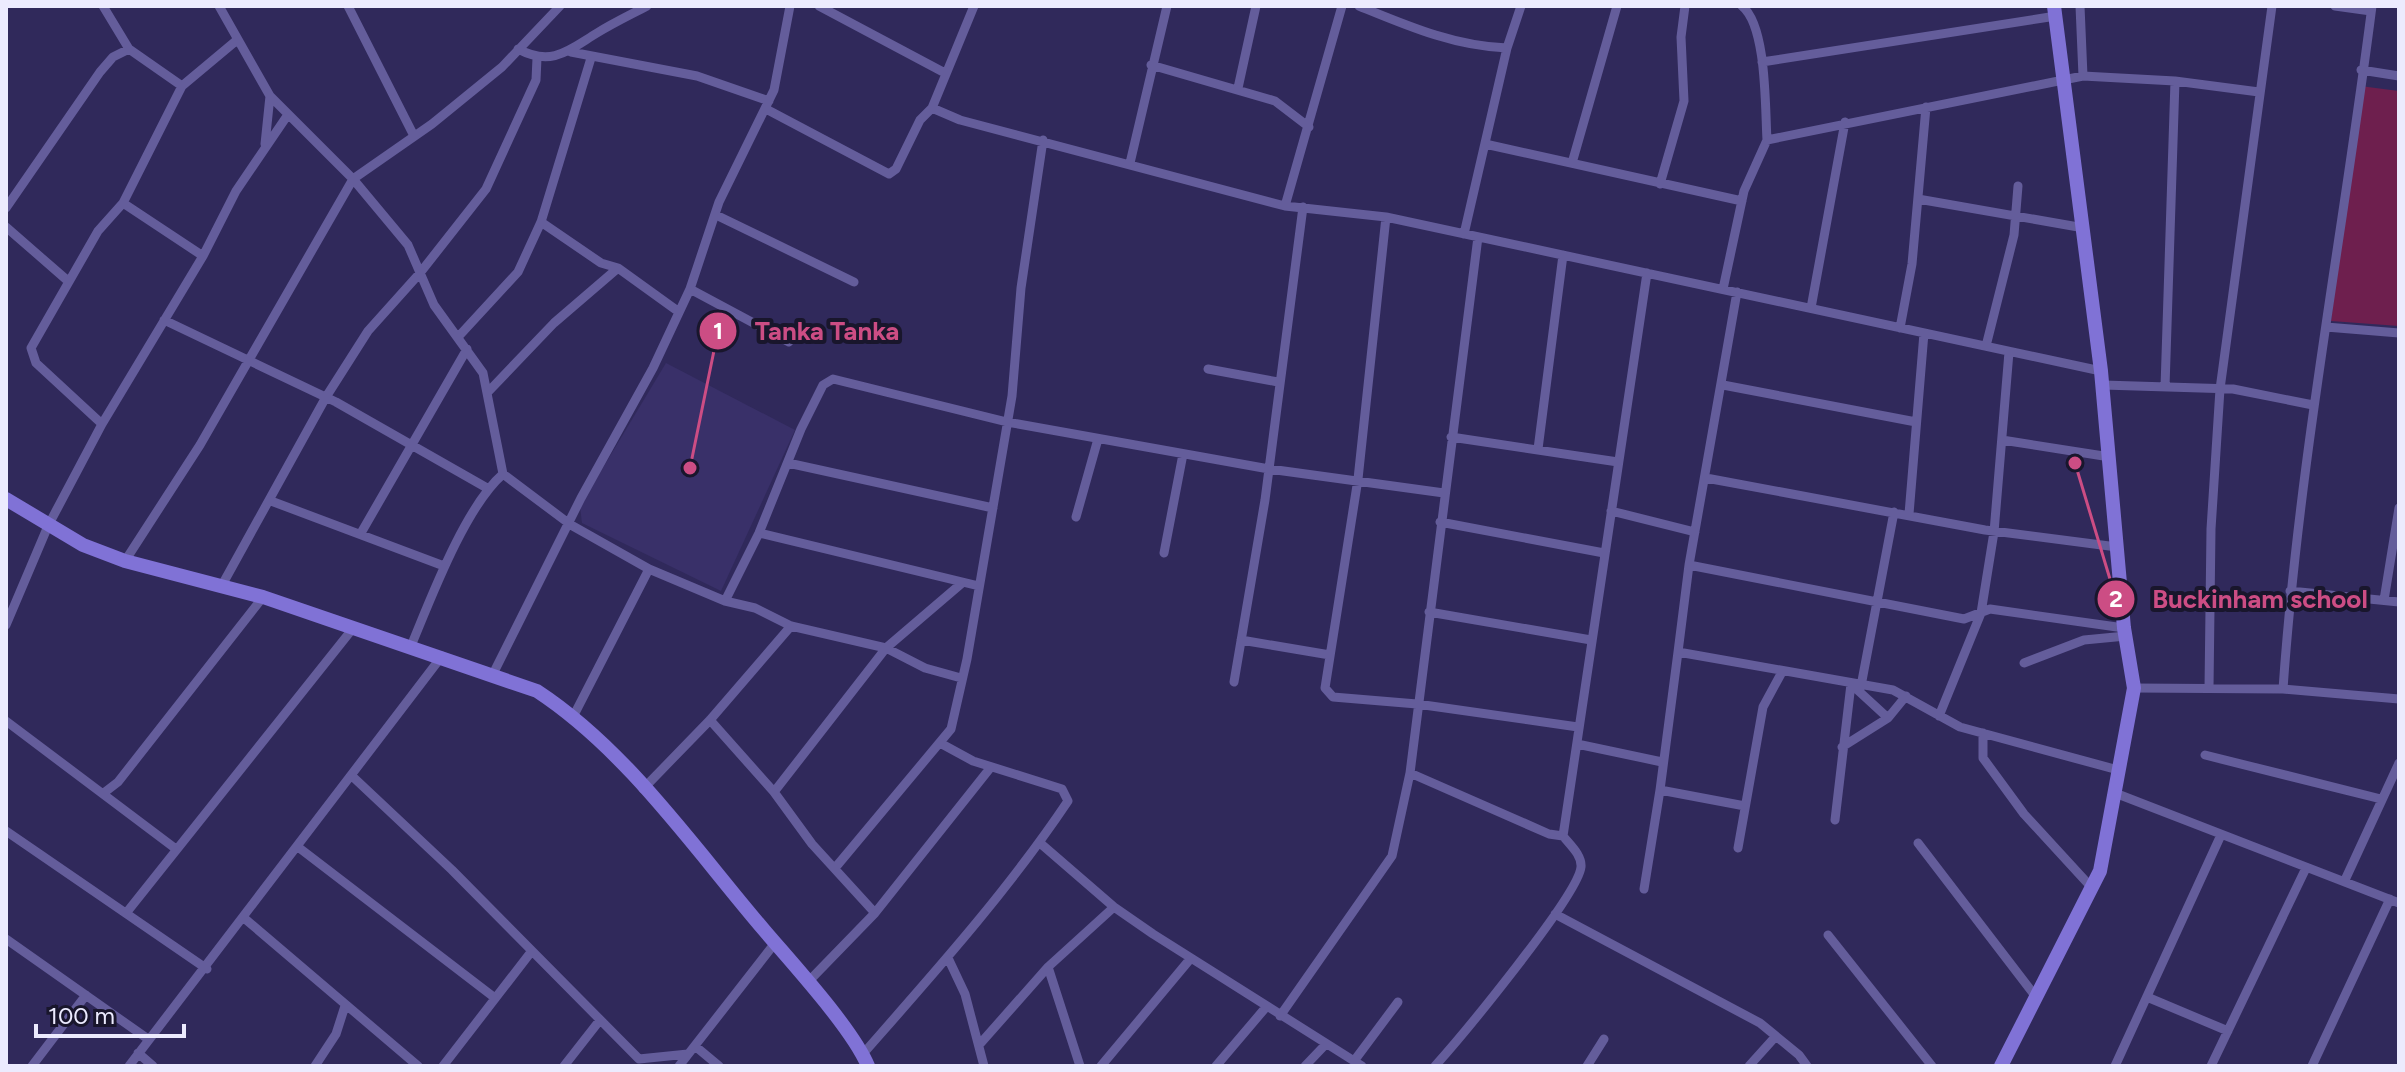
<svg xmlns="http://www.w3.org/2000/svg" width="2405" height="1072" font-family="Figtree,sans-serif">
  <rect width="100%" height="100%" fill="#30295b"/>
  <path fill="#393069" d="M 666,363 L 795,430 L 721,591 L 582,523 L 580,506 Z"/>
  <path fill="#6e1f4e" d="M 2360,86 L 2399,91 L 2399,326 L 2331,321 Z"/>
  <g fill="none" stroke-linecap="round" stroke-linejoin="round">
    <path stroke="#645d9b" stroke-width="9" d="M 103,6 L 129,49 L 182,86
      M 219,6 L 270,96 L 353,179 L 408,245 L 434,305 L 483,373 L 503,474 L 571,525 L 649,569 L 574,715
      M 348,6 L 414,136
      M 819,6 L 945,73
      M 1359,6 C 1408,26 1454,46 1507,48
      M 1742,6 C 1767,26 1765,108 1767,140
      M 2080,6 L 2083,76
      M 2335,6 L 2371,11
      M 518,49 C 552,67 569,50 597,33 C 613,23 630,15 647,6
      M 571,52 L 697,76 L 769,101
      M 1762,62 L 2056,16
      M 1151,65 L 1275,101 L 1309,127
      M 2361,70 L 2399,76
      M 1238,88 L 1256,6
      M 932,108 L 960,120 L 1285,206 L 1386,217 L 2101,371
      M 766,109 L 889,174 L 896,169 L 920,120 L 932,108 L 974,6
      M 265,144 L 270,96
      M 1485,144 L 1742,201
      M 1130,163 L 1167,6
      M 1572,163 L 1617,6
      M 1660,184 L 1684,101 L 1681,37 L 1685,6
      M 1918,199 L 2084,228
      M 123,203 L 203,256
      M 1285,206 L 1342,6
      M 6,208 L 100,72 L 113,57 L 129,49
      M 716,215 L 854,282
      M 1386,217 L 1358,479 L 1325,688 L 1333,697 L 1417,704 L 1578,727
      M 541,222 L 601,263 L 618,268 L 679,312
      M 6,227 L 68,281
      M 1464,234 L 1507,48 L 1521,6
      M 690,289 L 789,342
      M 1723,289 L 1744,191 L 1767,140 L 2083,76 L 2175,81 L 2259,92
      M 1737,292 L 1689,565 L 1678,652 L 1893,690 L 1960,727 L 2118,770
      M 1811,308 L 1845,122
      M 164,320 L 336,402 L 487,488
      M 2326,327 L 2399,333
      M 1900,328 L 1912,264 L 1926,107
      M 459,336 L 518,272 L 541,222 L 591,58
      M 1986,346 L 2014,235 L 2018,186
      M 1208,369 L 1278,382
      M 1723,385 L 1916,422
      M 2103,385 L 2233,389 L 2313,405
      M 2165,387 L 2175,81
      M 488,392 L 554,323 L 618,268
      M 102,424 L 36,363 L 31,348 L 98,231 L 123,203 L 182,86 L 237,40
      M 1451,437 L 1618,462
      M 2002,440 L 2110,457
      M 1538,449 L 1563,255
      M 788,463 L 993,508
      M 1706,478 L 1985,530 L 2117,547
      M 271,501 L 444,566
      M 1611,511 L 1695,532
      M 1909,514 L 1924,333
      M 1076,517 L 1098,439
      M 1440,522 L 1604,553
      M 361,533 L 467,349
      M 759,533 L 979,586
      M 1164,553 L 1183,454
      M 125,561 L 200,445 L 353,179 L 432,124 L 502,67 L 560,6
      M 1689,565 L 1964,619 L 1990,609 L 2124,628
      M 649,569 L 725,601 L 755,608 L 791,626 L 886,648 L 925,668 L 961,678
      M 221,587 L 326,397 L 368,331 L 420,273 L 486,189 L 536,80 L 537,58
      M 2290,591 L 2399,602
      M 2384,600 L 2399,508
      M 725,601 L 759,533 L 801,429 L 823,385 L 833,379 L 1007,422 L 1269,469 L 1444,493
      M 1429,612 L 1591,640
      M 6,625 L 48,526 L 102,424 L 203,256 L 236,191 L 287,116
      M 1241,640 L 1330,655
      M 411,646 C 431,598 465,507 503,474
      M 1678,652 L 1660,790 L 1745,806
      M 2024,663 L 2084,640 L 2126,636
      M 493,674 L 581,498 L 653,368 L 690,289 L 719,202 L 774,90 L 790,6
      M 1234,682 L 1265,500 L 1303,207
      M 1851,684 L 1888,718
      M 1861,686 L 1894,512
      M 2134,688 L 2283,689 L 2399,699
      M 2209,688 L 2211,529 L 2220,389 L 2272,6
      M 2283,689 C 2299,460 2343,234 2372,6
      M 1939,716 L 1981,613 L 1994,532 L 2009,352
      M 710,720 L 774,792 L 812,844 L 875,913
      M 6,721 L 176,849
      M 1983,733 L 1983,758 L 2024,814 L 2092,888
      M 1577,744 L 1662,762
      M 1842,747 L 1888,718 L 1906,696
      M 2205,755 L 2381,799
      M 1410,773 L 1549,834 L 1563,836 C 1570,845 1582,855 1581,867 C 1578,896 1461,1037 1435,1066
      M 352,776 L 452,870 L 639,1059 L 688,1054
      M 643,789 L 710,720 L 791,626
      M 105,792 L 118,782 L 263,597
      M 774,792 L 886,648 L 962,583
      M 2115,793 L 2399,903
      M 1835,820 L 1851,684
      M 6,831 L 207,969
      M 1563,836 L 1647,273
      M 1040,843 L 1114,907 L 1153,934 L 1362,1066
      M 1918,843 L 2036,997
      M 298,847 L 495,998
      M 1738,848 L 1763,707 L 1782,672
      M 835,868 L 951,729 L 967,659 L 1012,396 L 1021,288 L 1043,140
      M 2345,880 L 2399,763
      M 1644,889 L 1660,790
      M 127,912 L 354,627
      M 1555,914 L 1760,1023 L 1799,1055 L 1807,1066
      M 244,918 L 418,1066
      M 1828,935 L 1932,1066
      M 6,939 L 148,1039
      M 948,958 L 965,994 L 984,1066
      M 1048,967 L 1080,1066
      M 808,982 L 875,913 L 991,767
      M 2147,997 L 2228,1031
      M 1280,1016 L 1392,856 L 1410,773 L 1478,237
      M 979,1045 L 1048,967 L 1114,907
      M 695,1046 L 719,1066
      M 138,1053 L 153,1066
      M 862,1055 C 934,973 1007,892 1068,801 L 1062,789 L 973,761 L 940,743
      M 1354,1061 L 1398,1002
      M 32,1066 L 86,995
      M 129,1066 L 442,656
      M 315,1066 L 336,1034 L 345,1006
      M 443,1066 L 531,952
      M 564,1066 L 600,1020
      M 679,1066 L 775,943
      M 1101,1066 L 1191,958
      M 1216,1066 L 1267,1006
      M 1305,1066 L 1326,1044
      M 1587,1066 L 1604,1039
      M 1749,1066 L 1776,1036
      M 2115,1066 L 2221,835
      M 2211,1066 L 2306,868
      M 2312,1066 L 2390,899"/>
    <path stroke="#8072d6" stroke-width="14" d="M 6,499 L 83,545 L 125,561 L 263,597 L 537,691 C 627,750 694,848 764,930 C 792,963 852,1028 868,1066
      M 2001,1066 L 2100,871 L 2134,688 L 2124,628 L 2101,371 L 2054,6"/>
  </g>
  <path fill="none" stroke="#cc4d84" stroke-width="3" d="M690 468L718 331M2075 463L2116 599"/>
  <g fill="#cc4d84" stroke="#19162c" stroke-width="3">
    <circle cx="690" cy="468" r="8"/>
    <circle cx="2075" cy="463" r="8"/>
    <circle cx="718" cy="331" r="20"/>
    <circle cx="2116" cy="599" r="20"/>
  </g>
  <g font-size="24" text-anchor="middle" font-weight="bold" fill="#fff">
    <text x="718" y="339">1</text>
    <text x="2116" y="607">2</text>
  </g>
  <g font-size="26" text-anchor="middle" font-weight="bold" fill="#cc4d84" stroke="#19162c" stroke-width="8" stroke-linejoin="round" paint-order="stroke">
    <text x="827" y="340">Tanka Tanka</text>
    <text x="2260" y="608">Buckinham school</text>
  </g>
  <rect width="2405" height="1072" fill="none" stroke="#ecebfe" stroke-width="16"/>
  <path d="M36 1024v12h148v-12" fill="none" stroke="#ecebfe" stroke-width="4"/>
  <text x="48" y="1024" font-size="24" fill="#ecebfe" stroke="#19162c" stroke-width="6" paint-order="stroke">100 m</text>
</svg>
